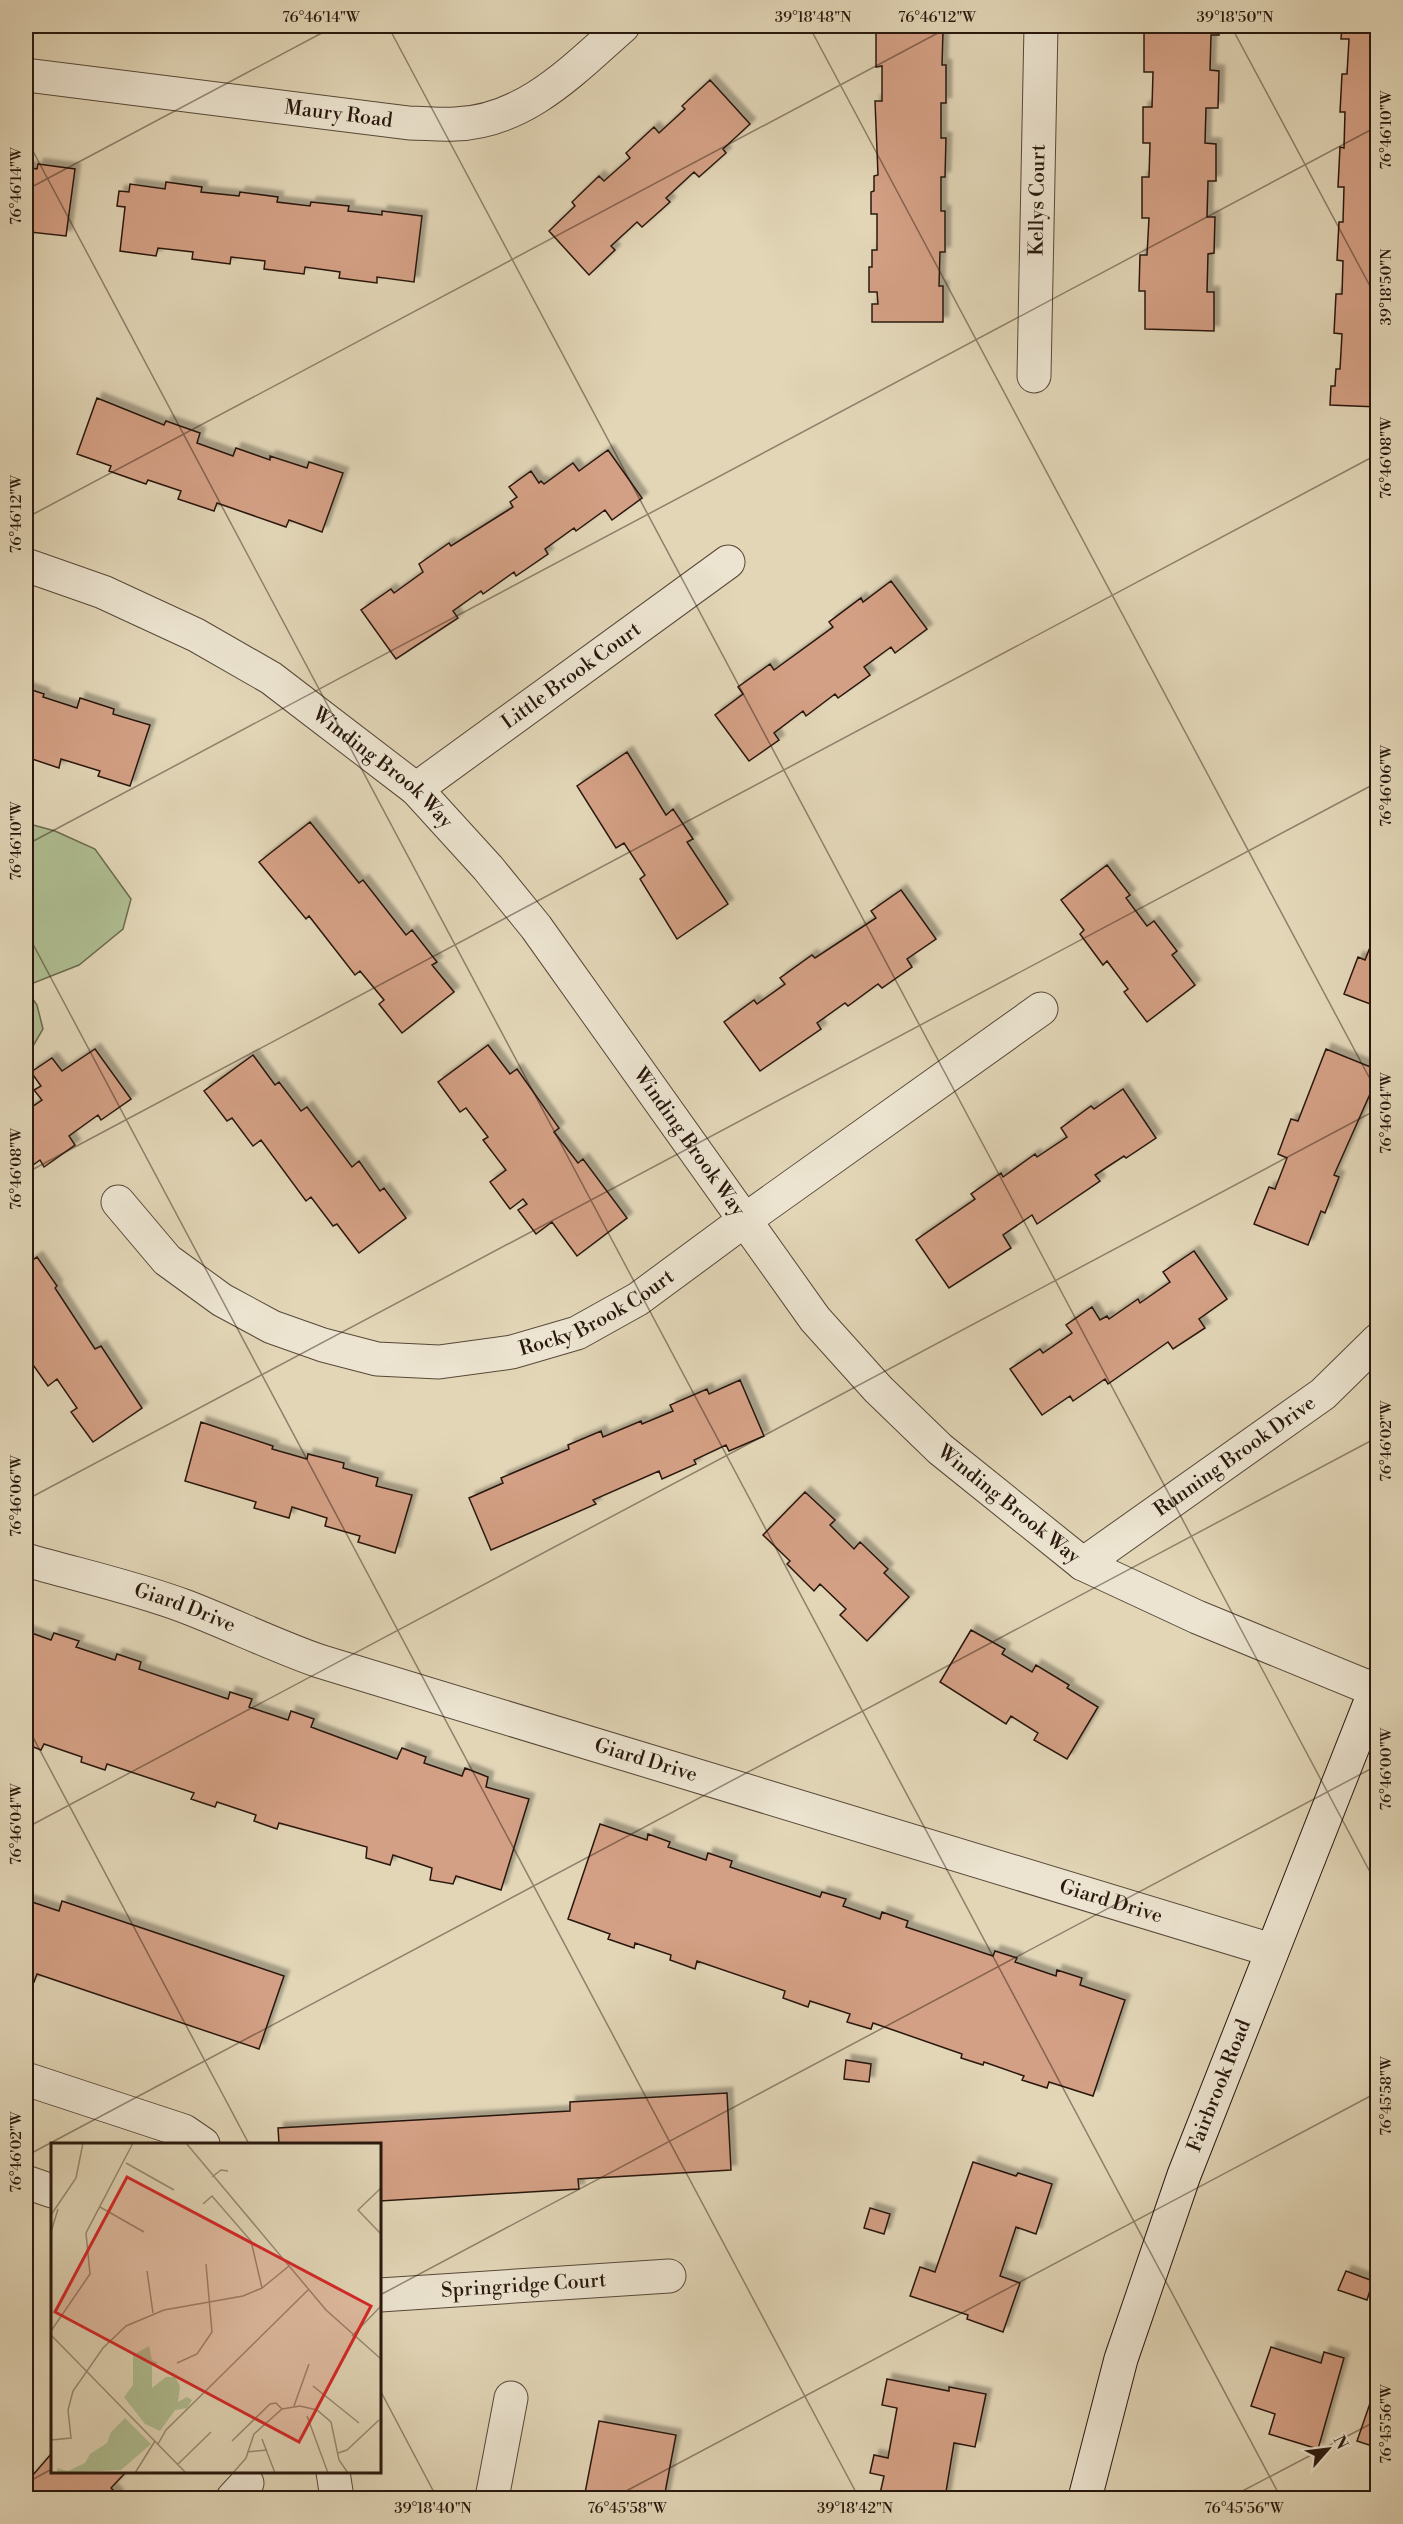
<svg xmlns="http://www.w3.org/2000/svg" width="1403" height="2524" font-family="'Libre Bodoni',serif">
  <defs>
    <filter id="shadow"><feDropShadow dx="5.5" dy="-5.5" stdDeviation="1.5" flood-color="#0004"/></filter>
  </defs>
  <rect width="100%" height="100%" fill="#e2d6b7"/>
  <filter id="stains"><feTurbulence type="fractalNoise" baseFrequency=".00333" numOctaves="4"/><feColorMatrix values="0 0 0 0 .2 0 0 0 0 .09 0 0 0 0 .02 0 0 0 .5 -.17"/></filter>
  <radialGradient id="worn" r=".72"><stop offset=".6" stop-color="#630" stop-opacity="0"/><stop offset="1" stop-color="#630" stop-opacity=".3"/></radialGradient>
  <path fill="#afbe92" stroke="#6c6b50" stroke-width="1.5" d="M 26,823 L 55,831 L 95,849 L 131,899 L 123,929 L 79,965 L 26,986 Z
    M 26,989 L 37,1005 L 43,1029 L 29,1053 L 26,1053 Z"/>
  <path fill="#d4a085" stroke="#29180e" stroke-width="1.5" filter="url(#shadow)" d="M 881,26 L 950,26 L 950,31 L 943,31 L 942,65 L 946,65 L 946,103 L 941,103 L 941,138 L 946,138 L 945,177 L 941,177 L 941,211 L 945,211 L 945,252 L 940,252 L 939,286 L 943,286 L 943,322 L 872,322 L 872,304 L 878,304 L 877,292 L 869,292 L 869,267 L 872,267 L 872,250 L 877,250 L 877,214 L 871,214 L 871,192 L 874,191 L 874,176 L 878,175 L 875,101 L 882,101 L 882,66 L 876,67 L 876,28 L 881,28 Z
    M 1153,26 L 1219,26 L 1219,35 L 1211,35 L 1210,70 L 1219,71 L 1218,108 L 1206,108 L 1205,143 L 1216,144 L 1216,181 L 1208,181 L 1207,217 L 1215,217 L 1214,253 L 1208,254 L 1207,292 L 1214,292 L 1214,331 L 1145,329 L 1145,291 L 1139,291 L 1140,255 L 1147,255 L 1149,218 L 1142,218 L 1142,177 L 1149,177 L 1150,143 L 1143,143 L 1143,107 L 1152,107 L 1153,72 L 1144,72 L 1144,33 L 1153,33 Z
    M 1342,26 L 1378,26 L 1378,407 L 1330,405 L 1331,386 L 1335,386 L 1336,369 L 1340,369 L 1342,334 L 1334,333 L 1336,294 L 1342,294 L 1343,261 L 1337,260 L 1339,222 L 1343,222 L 1344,187 L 1338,187 L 1340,147 L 1344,148 L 1345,112 L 1340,112 L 1342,74 L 1347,74 L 1349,39 L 1341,39 Z
    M 710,80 L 750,124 L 723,149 L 726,153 L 699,177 L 694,172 L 666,198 L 670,202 L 642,227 L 637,222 L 611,246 L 615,250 L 589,275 L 549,231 L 575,206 L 572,202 L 599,176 L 604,181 L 630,158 L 626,153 L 654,127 L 659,133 L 685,109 L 682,106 Z
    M 38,164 L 75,169 L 66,236 L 30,232 L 29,236 L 26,236 L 26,167 L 37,169 Z
    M 166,182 L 202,187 L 201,192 L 239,196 L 240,192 L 278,197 L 277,202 L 310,206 L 311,202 L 349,206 L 348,211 L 382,215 L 382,211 L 422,216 L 414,282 L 377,277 L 377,283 L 339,278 L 340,272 L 305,267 L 304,274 L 264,269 L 265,261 L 231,257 L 230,264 L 192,259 L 193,252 L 158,248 L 156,256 L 120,251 L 125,207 L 117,206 L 119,191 L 129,192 L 130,184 L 165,189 Z
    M 97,398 L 164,425 L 166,421 L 200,433 L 197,443 L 233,456 L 236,448 L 270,460 L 270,456 L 307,468 L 309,462 L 343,473 L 322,532 L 289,520 L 286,527 L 217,503 L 214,511 L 178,499 L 181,491 L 148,480 L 146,484 L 109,471 L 111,466 L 77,454 Z
    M 608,450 L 642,498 L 612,520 L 605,510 L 576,531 L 574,528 L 545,549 L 548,554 L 516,576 L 514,572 L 483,594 L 481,591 L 453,611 L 458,618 L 396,659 L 361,610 L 391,589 L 394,593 L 423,572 L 419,564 L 449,543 L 451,546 L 513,507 L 510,502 L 517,497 L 509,487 L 531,471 L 539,483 L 541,481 L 544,484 L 573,463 L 579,471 Z
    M 891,581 L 927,629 L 895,653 L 891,647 L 864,667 L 870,675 L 838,698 L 835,694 L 806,716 L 803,711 L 774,733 L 779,740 L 749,761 L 715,715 L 743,694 L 738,687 L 770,664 L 774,670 L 833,627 L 829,622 L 861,598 L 863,602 Z
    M 26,688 L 44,694 L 43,697 L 77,708 L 80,698 L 114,709 L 113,714 L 150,725 L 130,786 L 98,776 L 100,771 L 61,759 L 59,768 L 26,757 Z
    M 627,752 L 666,815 L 673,809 L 693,839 L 687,842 L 728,904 L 677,939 L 640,879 L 645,875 L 624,843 L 616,848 L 577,786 Z
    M 310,822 L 359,883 L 363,880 L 406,935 L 412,930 L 437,962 L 432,965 L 454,992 L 402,1033 L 379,1004 L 384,1000 L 360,971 L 355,975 L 309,916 L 306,919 L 259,862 Z
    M 1107,865 L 1130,895 L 1126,898 L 1147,926 L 1154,921 L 1177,951 L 1172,955 L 1195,985 L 1147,1022 L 1124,992 L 1128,989 L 1107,961 L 1103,965 L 1080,934 L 1084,930 L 1061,900 Z
    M 901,890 L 936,939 L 907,959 L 912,967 L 882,988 L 878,984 L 848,1006 L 845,1003 L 817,1023 L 821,1029 L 760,1071 L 724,1022 L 754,1000 L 757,1004 L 785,984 L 780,978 L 812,955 L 815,958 L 876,918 L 871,911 Z
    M 1378,927 L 1378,1007 L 1344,994 L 1358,957 L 1365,960 Z
    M 488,1045 L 510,1074 L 517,1069 L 559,1128 L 554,1132 L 578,1163 L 583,1159 L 627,1218 L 577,1256 L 552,1222 L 536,1234 L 518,1210 L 527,1204 L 523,1199 L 510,1209 L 490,1182 L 506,1170 L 483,1140 L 488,1137 L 466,1108 L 460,1112 L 438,1082 Z
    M 95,1049 L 131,1099 L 101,1120 L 98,1115 L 69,1136 L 75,1145 L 44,1167 L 40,1160 L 26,1170 L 26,1111 L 42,1100 L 34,1090 L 41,1086 L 31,1072 L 52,1058 L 62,1071 Z
    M 1326,1049 L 1378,1070 L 1378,1076 L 1334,1175 L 1339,1177 L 1325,1213 L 1321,1211 L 1308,1245 L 1254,1224 L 1269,1187 L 1275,1189 L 1287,1158 L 1278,1154 L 1291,1119 L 1298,1121 Z
    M 253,1055 L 275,1085 L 279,1082 L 301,1111 L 307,1107 L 352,1167 L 359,1161 L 380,1191 L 384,1188 L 406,1218 L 359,1253 L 337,1224 L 333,1226 L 311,1197 L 306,1201 L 261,1140 L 253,1146 L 232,1118 L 227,1121 L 204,1091 Z
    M 1123,1089 L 1156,1138 L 1126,1158 L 1124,1156 L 1095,1175 L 1100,1181 L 1037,1224 L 1032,1215 L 1003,1235 L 1011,1248 L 949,1288 L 916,1240 L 975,1199 L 971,1194 L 1001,1173 L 1003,1177 L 1035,1154 L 1037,1157 L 1067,1137 L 1061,1128 L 1091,1106 L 1094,1109 Z
    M 1194,1251 L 1227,1299 L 1199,1319 L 1205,1328 L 1173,1349 L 1168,1342 L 1108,1384 L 1105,1379 L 1073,1401 L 1070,1396 L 1042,1415 L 1010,1369 L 1040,1349 L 1043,1353 L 1072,1333 L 1066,1325 L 1092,1307 L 1100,1320 L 1107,1316 L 1109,1319 L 1138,1299 L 1140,1303 L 1170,1282 L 1163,1272 Z
    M 37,1257 L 57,1286 L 55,1288 L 95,1349 L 101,1346 L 142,1408 L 93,1442 L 71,1412 L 77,1408 L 57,1379 L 48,1386 L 26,1355 L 28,1351 L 26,1348 L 26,1265 Z
    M 740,1380 L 764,1436 L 729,1451 L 726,1445 L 694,1460 L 696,1464 L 662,1479 L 659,1471 L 593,1500 L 596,1504 L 491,1550 L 469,1498 L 503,1483 L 501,1478 L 569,1449 L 568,1445 L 601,1431 L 603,1437 L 641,1421 L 642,1424 L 673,1411 L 670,1405 L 707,1389 L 709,1394 Z
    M 201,1422 L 273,1446 L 272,1449 L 307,1459 L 308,1454 L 344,1463 L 343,1468 L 378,1478 L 376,1486 L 412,1495 L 395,1553 L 358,1542 L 360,1536 L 325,1526 L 327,1518 L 292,1507 L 289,1518 L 254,1508 L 256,1502 L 185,1481 Z
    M 805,1492 L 835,1520 L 830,1525 L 854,1549 L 860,1542 L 888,1569 L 884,1573 L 909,1597 L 867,1641 L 840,1615 L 846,1609 L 820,1584 L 814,1591 L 787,1564 L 790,1561 L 763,1535 Z
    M 971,1630 L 1005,1649 L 1002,1654 L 1032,1672 L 1036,1665 L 1069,1685 L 1067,1688 L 1098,1707 L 1067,1759 L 1034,1740 L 1038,1733 L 1011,1716 L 1006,1724 L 940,1682 Z
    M 26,1631 L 51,1640 L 54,1633 L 79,1641 L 76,1647 L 115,1660 L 117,1654 L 141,1662 L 139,1669 L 228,1699 L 230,1692 L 252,1699 L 249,1707 L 288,1720 L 291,1711 L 314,1719 L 311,1727 L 397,1759 L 402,1748 L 426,1757 L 424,1763 L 462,1776 L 465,1768 L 488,1777 L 486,1787 L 529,1799 L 501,1890 L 456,1876 L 453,1884 L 430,1880 L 432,1868 L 393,1855 L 390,1865 L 366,1858 L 367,1847 L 279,1823 L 277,1829 L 254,1821 L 256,1815 L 217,1802 L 215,1807 L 191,1799 L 194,1793 L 107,1764 L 105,1770 L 81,1762 L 82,1757 L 44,1744 L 41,1750 L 26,1744 Z
    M 600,1824 L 647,1840 L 648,1834 L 670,1842 L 668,1847 L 706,1860 L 708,1853 L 732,1861 L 730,1867 L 820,1897 L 822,1892 L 846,1899 L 843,1906 L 880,1919 L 882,1912 L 908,1921 L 906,1927 L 993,1956 L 995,1951 L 1017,1958 L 1015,1962 L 1056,1976 L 1057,1970 L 1082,1978 L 1080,1985 L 1125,2000 L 1093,2096 L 1049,2082 L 1047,2088 L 1022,2080 L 1024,2076 L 984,2062 L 983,2065 L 961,2058 L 962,2054 L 873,2023 L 871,2029 L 847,2022 L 850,2014 L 810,2001 L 808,2007 L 783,1998 L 785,1991 L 697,1961 L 695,1969 L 670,1960 L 671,1955 L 635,1943 L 634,1948 L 608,1939 L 610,1934 L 568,1919 Z
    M 26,1900 L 59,1911 L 62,1901 L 284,1976 L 259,2049 L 37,1974 L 34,1982 L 26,1979 Z
    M 846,2060 L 871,2064 L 869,2082 L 844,2079 Z
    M 727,2093 L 731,2170 L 578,2179 L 579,2189 L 380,2201 L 380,2144 L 279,2144 L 278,2128 L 570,2111 L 570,2102 Z
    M 973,2162 L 1016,2176 L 1018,2173 L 1052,2184 L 1036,2234 L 1016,2227 L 1000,2276 L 1020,2283 L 1003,2332 L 967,2319 L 968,2315 L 910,2296 L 920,2267 L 935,2272 Z
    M 870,2208 L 890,2214 L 884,2234 L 864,2228 Z
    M 1346,2271 L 1373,2281 L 1367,2300 L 1338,2290 Z
    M 1271,2347 L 1321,2363 L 1324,2352 L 1344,2358 L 1318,2449 L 1269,2434 L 1275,2414 L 1251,2406 Z
    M 887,2379 L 949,2391 L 949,2387 L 986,2394 L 975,2447 L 954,2443 L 945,2498 L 879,2498 L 884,2476 L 870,2473 L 874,2455 L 888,2458 L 897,2408 L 882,2405 Z
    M 1377,2383 L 1378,2383 L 1378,2448 L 1357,2441 Z
    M 599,2421 L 676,2435 L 664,2498 L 584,2498 Z
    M 52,2453 L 52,2472 L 126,2472 L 111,2488 L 118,2495 L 115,2498 L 26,2498 L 26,2483 Z"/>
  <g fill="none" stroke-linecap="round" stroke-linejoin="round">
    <defs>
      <g id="street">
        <path id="s1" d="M 26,75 L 409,123 C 424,123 440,125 455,124 C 525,122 574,69 623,26"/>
        <path id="s2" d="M 1034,376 L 1041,26"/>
        <path id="s3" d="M 26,565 L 103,592 L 196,635 L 271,678 L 416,789 L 488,868 L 536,927 L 815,1319 L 878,1389 L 940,1449 L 1083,1564 L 1197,1617 L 1375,1690"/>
        <path id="s4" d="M 416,789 L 728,562"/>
        <path id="s5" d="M 118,1202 L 167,1260 L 222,1300 L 272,1327 L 323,1345 L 377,1359 L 439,1362 L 512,1352 L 577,1333 L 638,1299 L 745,1220 L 1041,1009"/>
        <path id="s6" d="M 26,1560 C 78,1575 133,1587 184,1606 C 229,1623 273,1645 319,1661 L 1271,1950"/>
        <path id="s7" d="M 1083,1564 L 1323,1394 L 1378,1340"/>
        <path d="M 26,2079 L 184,2131 L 203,2144"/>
        <path d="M 26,2182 L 52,2191"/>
        <path id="s8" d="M 380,2295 L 669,2276"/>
        <path d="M 333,2472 L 337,2498"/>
        <path d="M 233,2498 L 247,2483"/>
        <path d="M 492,2498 L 511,2398"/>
      </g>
      <g id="secondary">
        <path id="s9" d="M 1085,2498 L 1121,2359 L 1184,2175 L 1378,1683"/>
      </g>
    </defs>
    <use href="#street" stroke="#574838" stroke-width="35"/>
    <use href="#secondary" stroke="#29180e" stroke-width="35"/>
    <use href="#street" stroke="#ece4d0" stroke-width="33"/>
    <use href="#secondary" stroke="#ece4d0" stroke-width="33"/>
  </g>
  <path fill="none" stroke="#29180e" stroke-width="1.5" stroke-opacity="0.45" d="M 388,26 L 1378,1887M 809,26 L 1378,1094M 1231,26 L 1378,301M 26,138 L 1281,2498M 26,190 L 335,26M 26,518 L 951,26M 26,845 L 1378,126M 26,931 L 859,2498M 26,1173 L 1378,454M 26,1500 L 1378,782M 26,1724 L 249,2144M 26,1828 L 1378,1109M 26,2156 L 1378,1437M 380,2295 L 1378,1765M 380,2390 L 437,2498M 26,2483 L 52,2469M 613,2498 L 1378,2092M 1229,2498 L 1378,2420"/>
  <g text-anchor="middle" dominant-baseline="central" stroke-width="4.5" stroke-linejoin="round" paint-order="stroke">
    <g font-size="20" fill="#29180e" stroke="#ece4d0">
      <text stroke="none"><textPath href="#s1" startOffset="315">Maury Road</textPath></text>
      <text stroke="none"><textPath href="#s2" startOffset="176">Kellys Court</textPath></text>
      <text stroke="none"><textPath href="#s4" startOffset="192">Little Brook Court</textPath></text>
      <text stroke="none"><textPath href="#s3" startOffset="414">Winding Brook Way</textPath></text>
      <text stroke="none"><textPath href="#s3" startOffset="900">Winding Brook Way</textPath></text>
      <text stroke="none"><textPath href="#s5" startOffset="540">Rocky Brook Court</textPath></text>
      <text stroke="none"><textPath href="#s7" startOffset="186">Running Brook Drive</textPath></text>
      <text stroke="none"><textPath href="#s3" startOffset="1386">Winding Brook Way</textPath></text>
      <text stroke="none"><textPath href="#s6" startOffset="166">Giard Drive</textPath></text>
      <text stroke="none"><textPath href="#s6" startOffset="652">Giard Drive</textPath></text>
      <text stroke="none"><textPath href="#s6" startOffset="1138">Giard Drive</textPath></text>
      <text stroke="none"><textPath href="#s9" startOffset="434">Fairbrook Road</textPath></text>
      <text stroke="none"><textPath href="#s8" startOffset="144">Springridge Court</textPath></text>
    </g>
  </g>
  <g transform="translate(51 2143)">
    <rect width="330" height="330" fill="#e2d6b7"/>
    <path d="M 98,203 L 101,217 L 107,220 L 101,223 L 101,245 L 115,234 L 124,234 L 129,243 L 127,259 L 136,254 L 141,257 L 136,265 L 124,267 L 109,288 L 94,281 L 73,254 L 82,242 L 82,212 ZM 74,275 L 100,301 L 70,327 L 6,330 L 6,325 L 17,328 L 34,320 L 39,311 L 56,300 L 60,289 Z" fill="#afbe92"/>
    <path fill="none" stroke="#988a73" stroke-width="1.5" d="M 135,0 L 275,167 L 330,216M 75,20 L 123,47M 161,34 L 170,27 L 177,28M 330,45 L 307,67 L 330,91M 152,61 L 161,53 L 200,98 L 211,145M 49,64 L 93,89M 0,72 L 25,35 L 32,0M 0,89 L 7,66M 96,128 L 102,170M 0,188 L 39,131 L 35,90 L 82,0M 0,192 L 135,330M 301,193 L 330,163M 126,220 L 146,211 L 161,189 L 155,121M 262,243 L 308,280M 243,263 L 258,221M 256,273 L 277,330M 211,296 L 224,330M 0,297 L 20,295 L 17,267 L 22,248 L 52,205 L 75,183 L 113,167 L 192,153 L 211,145 L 238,123M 181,298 L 219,261 L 225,260 L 231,266M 107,301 L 115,287 L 257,147M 196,309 L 216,307M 287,310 L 296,307 L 328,277M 127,321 L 160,289M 84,330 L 104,298M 182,330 L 195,315 L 203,291 L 231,266 L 249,263 L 266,267 L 280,279 L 288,317 L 297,330"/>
    <path fill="#d62828" fill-opacity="0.15" stroke="#d62828" stroke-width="3" d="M 76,34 L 320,163 L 248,299 L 4,169 Z"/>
    <rect width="330" height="330" fill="none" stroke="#29180e" stroke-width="3"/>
  </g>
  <rect width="1403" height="2524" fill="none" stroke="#e2d6b7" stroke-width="66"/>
  <g transform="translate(1328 2449) rotate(62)" stroke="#ece4d0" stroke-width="4.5" paint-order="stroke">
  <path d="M0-4.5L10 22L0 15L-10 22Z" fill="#29180e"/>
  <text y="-9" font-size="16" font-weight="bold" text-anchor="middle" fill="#29180e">N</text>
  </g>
  <rect x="33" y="33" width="1337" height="2458" fill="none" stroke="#29180e" stroke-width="2"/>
  <g font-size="15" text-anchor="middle" fill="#29180e">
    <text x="321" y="22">76°46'14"W</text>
    <text x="813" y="22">39°18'48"N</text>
    <text x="937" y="22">76°46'12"W</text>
    <text x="1235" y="22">39°18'50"N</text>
    <text transform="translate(1386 130) rotate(-90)" y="5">76°46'10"W</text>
    <text transform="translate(16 186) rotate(-90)" y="5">76°46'14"W</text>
    <text transform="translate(1386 287) rotate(-90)" y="5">39°18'50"N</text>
    <text transform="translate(1386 458) rotate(-90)" y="5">76°46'08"W</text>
    <text transform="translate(16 514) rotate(-90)" y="5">76°46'12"W</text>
    <text transform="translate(1386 786) rotate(-90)" y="5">76°46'06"W</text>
    <text transform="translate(16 841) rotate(-90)" y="5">76°46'10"W</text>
    <text transform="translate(1386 1113) rotate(-90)" y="5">76°46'04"W</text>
    <text transform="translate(16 1169) rotate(-90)" y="5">76°46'08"W</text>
    <text transform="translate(1386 1441) rotate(-90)" y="5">76°46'02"W</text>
    <text transform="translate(16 1496) rotate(-90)" y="5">76°46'06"W</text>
    <text transform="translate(1386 1769) rotate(-90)" y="5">76°46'00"W</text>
    <text transform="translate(16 1824) rotate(-90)" y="5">76°46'04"W</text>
    <text transform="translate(1386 2096) rotate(-90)" y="5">76°45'58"W</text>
    <text transform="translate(16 2152) rotate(-90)" y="5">76°46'02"W</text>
    <text transform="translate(1386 2424) rotate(-90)" y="5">76°45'56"W</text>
    <text x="433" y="2513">39°18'40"N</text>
    <text x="627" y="2513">76°45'58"W</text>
    <text x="855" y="2513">39°18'42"N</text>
    <text x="1244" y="2513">76°45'56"W</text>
  </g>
  <rect width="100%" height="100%" filter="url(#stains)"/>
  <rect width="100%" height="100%" fill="url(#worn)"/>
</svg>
